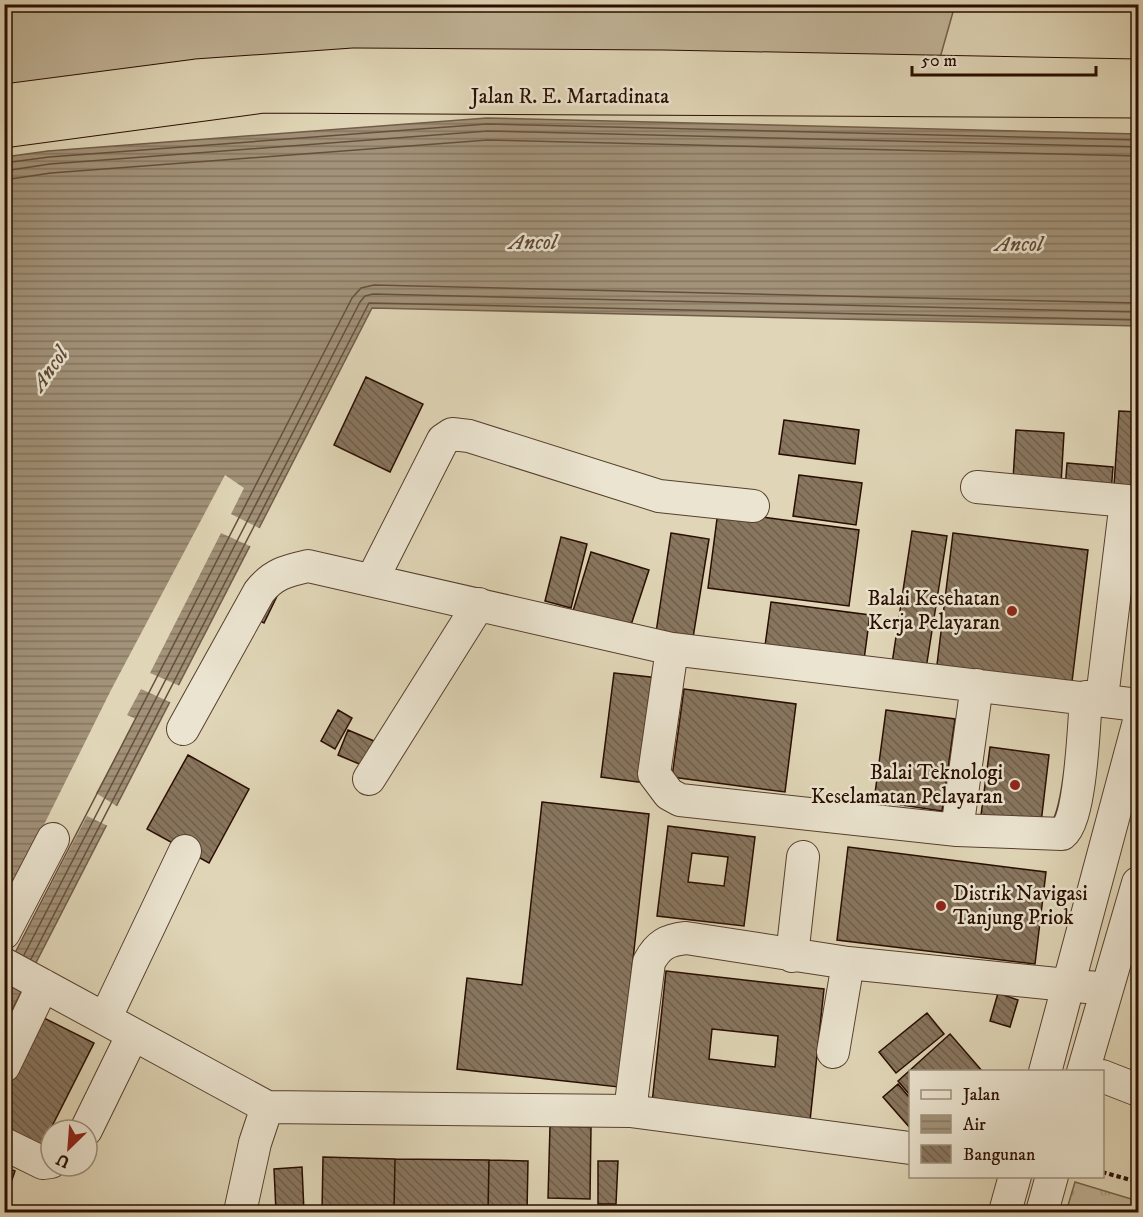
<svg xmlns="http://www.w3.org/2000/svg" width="1143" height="1217" font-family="'IM FELL DW Pica',serif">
  <defs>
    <pattern id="park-tufts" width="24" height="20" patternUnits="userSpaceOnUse" patternTransform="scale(1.5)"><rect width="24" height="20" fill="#c1b498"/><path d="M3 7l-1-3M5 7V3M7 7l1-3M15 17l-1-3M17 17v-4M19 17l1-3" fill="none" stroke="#a69a81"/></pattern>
    <pattern id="water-rules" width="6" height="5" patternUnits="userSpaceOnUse" patternTransform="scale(1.5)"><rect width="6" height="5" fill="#a29279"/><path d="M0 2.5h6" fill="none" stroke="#847661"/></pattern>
    <pattern id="building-back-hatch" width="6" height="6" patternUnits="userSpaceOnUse" patternTransform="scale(1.5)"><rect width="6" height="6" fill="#88765f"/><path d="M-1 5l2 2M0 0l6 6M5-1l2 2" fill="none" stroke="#6f5f4c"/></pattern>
  </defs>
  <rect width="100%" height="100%" fill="#e0d6b7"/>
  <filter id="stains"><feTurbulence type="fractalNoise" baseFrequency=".00333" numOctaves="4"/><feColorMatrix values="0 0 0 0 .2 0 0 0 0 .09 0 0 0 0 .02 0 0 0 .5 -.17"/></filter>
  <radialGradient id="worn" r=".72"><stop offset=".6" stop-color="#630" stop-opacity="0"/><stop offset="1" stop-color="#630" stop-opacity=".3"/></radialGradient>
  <path fill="#c1b498" stroke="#75604c" stroke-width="1.5" d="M 5,5 L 955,5 L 936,72 L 5,100 Z"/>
  <path fill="url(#park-tufts)" stroke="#75604c" stroke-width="1.5" d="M 1075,1182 L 1138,1201 L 1138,1212 L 1066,1212 Z"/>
  <path fill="url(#water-rules)" stroke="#725d49" stroke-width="1.5" d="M 487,118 L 1138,134 L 1138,326 L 372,308 L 5,1023 L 5,157 L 48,151 Z"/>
  <path fill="#e0d6b7" d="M 225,475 L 244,488 L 231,514 L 261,529 L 252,547 L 221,533 L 150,673 L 180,686 L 172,703 L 141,689 L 127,715 L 136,719 L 96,793 L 118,807 L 108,826 L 87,816 L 4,975 L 5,903 L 111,690 Z"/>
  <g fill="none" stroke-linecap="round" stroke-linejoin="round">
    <path stroke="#66503c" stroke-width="1.5" d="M 4,163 L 49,157 L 487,124 L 1138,140
      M 4,171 L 50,164 L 488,131 L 1138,147
      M 4,180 L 51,173 L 488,140 L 1138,156
      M 16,951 L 352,298 L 361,288 L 374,285 L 1138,303
      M 24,955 L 360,302 L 365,296 L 373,294 L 1138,312
      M 31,959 L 369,303 L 1138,320"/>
  </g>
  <path fill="url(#building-back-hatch)" stroke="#290d00" stroke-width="1.5" fill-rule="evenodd" d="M 366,377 L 423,404 L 390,472 L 334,445 Z
    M 1119,411 L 1138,412 L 1138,487 L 1114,486 Z
    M 784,420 L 859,430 L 855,464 L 779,454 Z
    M 1016,430 L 1064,433 L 1061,484 L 1013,480 Z
    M 1067,463 L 1113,467 L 1111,493 L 1065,490 Z
    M 799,475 L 862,483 L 856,525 L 793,516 Z
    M 718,511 L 859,530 L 849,606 L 708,588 Z
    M 912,531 L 947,536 L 925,675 L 891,670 Z
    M 671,533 L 709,539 L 692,644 L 655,639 Z
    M 953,533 L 1088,550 L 1071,690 L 936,673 Z
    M 561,537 L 587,544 L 571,608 L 545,601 Z
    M 591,552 L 649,570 L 630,628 L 573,611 Z
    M 282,586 L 264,623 L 253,617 Z
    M 771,602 L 870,615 L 863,667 L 764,653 Z
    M 614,673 L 659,678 L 645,783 L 601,777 Z
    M 684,689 L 796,704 L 785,792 L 672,777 Z
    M 338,710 L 352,718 L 335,749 L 321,741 Z
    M 886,710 L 955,719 L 942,811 L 874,801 Z
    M 348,730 L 374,741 L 364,766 L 338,755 Z
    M 990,747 L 1049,755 L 1041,823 L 981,815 Z
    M 188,755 L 249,789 L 209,863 L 147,829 Z
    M 542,802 L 649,814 L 619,1087 L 457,1069 L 467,978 L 522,985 Z
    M 668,826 L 755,837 L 744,926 L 657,916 ZM 692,853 L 728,857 L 724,886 L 688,882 Z
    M 848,847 L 1046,872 L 1035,964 L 837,940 Z
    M 666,971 L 824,989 L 810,1121 L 652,1103 ZM 712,1029 L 778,1036 L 775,1067 L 709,1059 Z
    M 998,993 L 1018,1000 L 1010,1027 L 990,1021 Z
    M 927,1013 L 944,1034 L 896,1073 L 879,1052 Z
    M 38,1015 L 94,1043 L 42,1146 L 4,1127 L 4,1082 Z
    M 950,1034 L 983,1072 L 910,1072 L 910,1095 L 898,1081 Z
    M 898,1084 L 910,1098 L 910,1128 L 883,1097 Z
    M 550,1126 L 591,1127 L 590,1199 L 548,1198 Z
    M 323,1157 L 395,1159 L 394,1212 L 322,1212 Z
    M 395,1159 L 489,1160 L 488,1212 L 394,1212 Z
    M 489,1160 L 528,1161 L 527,1212 L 488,1212 Z
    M 598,1161 L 618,1161 L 616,1204 L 598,1204 Z
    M 4,1167 L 15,1171 L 4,1203 Z
    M 302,1167 L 304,1212 L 276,1212 L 274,1169 Z"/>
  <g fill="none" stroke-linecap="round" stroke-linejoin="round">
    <defs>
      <path id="minor" d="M 977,487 L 1138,502
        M 373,578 L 443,440 L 452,434 L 469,436 L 659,496 L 753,506
        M 672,649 L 1138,705
        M 1102,698 L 1126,501
        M 183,729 L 259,592 C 273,574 286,571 308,566 L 672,649 L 654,774 L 669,794 L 680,800 L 957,830 L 1062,834 C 1081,820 1084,723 1086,697
        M 369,779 L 479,604
        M 957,830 L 977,685
        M 4,933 L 53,839
        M 792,956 L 803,857
        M 4,964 L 267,1107
        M 105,1019 L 185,851
        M 833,1052 L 848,963 L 1107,989
        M 4,1066 L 43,985
        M 1045,1072 L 1138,725
        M 1083,1072 L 1138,883
        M 1102,1076 L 1138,1090
        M 630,1111 L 910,1148
        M 86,1130 L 133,1034
        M 4,1144 L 43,1163 L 51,1162
        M 240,1212 L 255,1143 L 267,1107 L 630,1111 L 649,962 C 658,945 667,940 686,938 L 848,963
        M 1005,1212 L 1015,1176
        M 1042,1212 L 1052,1176"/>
      <path id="highway" d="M 4,101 L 196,76 L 354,65 L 663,67 L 1138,76
        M 4,131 L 264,96 L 1138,101"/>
    </defs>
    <use href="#minor" stroke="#573f2e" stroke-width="34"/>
    <use href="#highway" stroke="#290d00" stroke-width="35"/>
    <path stroke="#290d00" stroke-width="4" stroke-dasharray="4.5 3" stroke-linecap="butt" d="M 1102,1172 L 1138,1182"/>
    <use href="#minor" stroke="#ebe4d0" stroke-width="32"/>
    <use href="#highway" stroke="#e0d6b7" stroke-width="33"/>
  </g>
  <g fill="#8f2418" stroke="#ebe4d0" stroke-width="2">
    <circle cx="1012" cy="611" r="6"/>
    <circle cx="1015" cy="785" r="6"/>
    <circle cx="941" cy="906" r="6"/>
  </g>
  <g text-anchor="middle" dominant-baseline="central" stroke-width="5" stroke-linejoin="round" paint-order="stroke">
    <g font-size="21" fill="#290d00" stroke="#ebe4d0">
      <text x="570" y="97">Jalan R. E. Martadinata</text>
    </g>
    <g font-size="21" fill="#290d00" stroke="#ebe4d0" text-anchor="end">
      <text x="1000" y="599">Balai Kesehatan<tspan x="1000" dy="24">Kerja Pelayaran</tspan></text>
      <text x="1003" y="773">Balai Teknologi<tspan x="1003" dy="24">Keselamatan Pelayaran</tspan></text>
      <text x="953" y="894" text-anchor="start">Distrik Navigasi<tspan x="953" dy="24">Tanjung Priok</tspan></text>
    </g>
    <g font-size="22" font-style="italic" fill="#5f4936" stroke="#ebe4d0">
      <text x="533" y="242">Ancol</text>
      <text x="1019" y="244">Ancol</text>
      <text transform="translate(50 369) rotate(-55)">Ancol</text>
    </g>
  </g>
  <rect width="1143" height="1217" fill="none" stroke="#e0d6b7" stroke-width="24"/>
  <rect x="6" y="6" width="1131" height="1205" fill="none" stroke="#290d00" stroke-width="3"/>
  <rect x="12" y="12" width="1119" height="1193" fill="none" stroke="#290d00" stroke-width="1.5"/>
  <rect x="909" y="1070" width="195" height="108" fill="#ebe4d0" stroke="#9d8e7d" stroke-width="1.5"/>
  <rect x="921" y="1090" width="30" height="9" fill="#ebe4d0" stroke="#9d8e7d" stroke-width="1.5"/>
  <text x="963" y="1100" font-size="18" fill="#290d00">Jalan</text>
  <rect x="921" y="1115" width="30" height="18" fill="url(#water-rules)" stroke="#9d8e7d" stroke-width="1.5"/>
  <text x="963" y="1130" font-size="18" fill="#290d00">Air</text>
  <rect x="921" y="1145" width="30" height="18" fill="url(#building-back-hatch)" stroke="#9d8e7d" stroke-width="1.5"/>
  <text x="963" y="1160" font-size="18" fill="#290d00">Bangunan</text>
  <g transform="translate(69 1148) rotate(205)"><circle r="28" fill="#ebe4d0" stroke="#9d8e7d" stroke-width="1.5"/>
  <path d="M0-4.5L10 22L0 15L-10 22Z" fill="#8f2418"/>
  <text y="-9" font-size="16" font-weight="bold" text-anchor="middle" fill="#290d00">U</text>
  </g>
  <path d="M912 66v9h184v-9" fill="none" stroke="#290d00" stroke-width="3"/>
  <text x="921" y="66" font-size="18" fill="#290d00" stroke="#ebe4d0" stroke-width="4.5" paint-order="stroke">50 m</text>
  <rect width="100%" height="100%" filter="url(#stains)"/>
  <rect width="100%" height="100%" fill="url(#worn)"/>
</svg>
